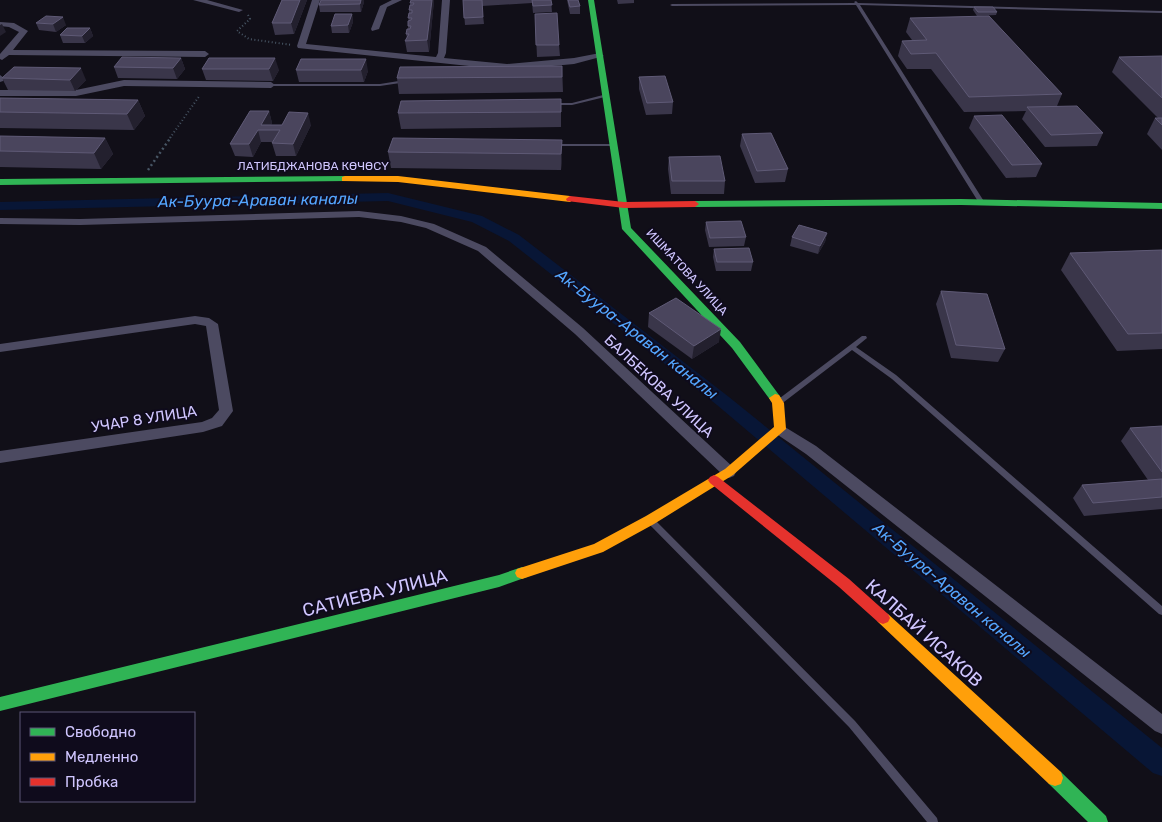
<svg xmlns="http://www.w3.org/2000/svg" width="1162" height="822" font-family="Rubik,sans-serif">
  <rect width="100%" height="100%" fill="#110f18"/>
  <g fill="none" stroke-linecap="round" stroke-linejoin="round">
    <path fill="#081636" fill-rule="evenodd" d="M 388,193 L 482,216 L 519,235 L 729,397 L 1162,748 L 1162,776 L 1153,773 L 717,405 L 509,241 L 472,222 L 388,201 L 0,210 L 0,202 Z"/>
    <path stroke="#485665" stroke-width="2" stroke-dasharray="1 2.5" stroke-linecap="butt" d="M 248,15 L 250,19 L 237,31 L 249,39 L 292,45
      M 170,138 L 200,95"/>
    <path stroke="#485665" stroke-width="2.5" stroke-dasharray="2 3" stroke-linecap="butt" d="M 148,170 L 171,137"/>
    <path fill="#4c4a61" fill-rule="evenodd" d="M 856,1 L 858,3 L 1162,11 L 1162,13 L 860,5 L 985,203 L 982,205 L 979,203 L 856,5 L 672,6 L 670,5 L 672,4 L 855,3 L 854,2 Z
      M 405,80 L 407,81 L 407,82 L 380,86 L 271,86 L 269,85 L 271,84 L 380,84 Z
      M 607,94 L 609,94 L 609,96 L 572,105 L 552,105 L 550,104 L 552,103 L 572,103 Z
      M 551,144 L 615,144 L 617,145 L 615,146 L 553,146 L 551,145 Z
      M 862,336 L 866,336 L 867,338 L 856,347 L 896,375 L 1162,606 L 1162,615 L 1159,614 L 892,379 L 852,350 L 780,405 L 776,405 L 775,403 L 776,401 Z
      M 650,517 L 653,518 L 855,721 L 937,818 L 938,822 L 927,822 L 849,727 L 647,522 L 646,520 L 647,518 Z"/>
    <path fill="#4c4a61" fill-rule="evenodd" d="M 193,0 L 207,0 L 243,10 L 239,12 Z
      M 312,0 L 320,0 L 306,44 L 436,57 L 438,53 L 442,0 L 450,0 L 446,53 L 444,58 L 507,64 L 574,58 L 600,53 L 604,56 L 574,64 L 507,70 L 298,48 L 297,46 Z
      M 392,0 L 402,0 L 387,7 L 379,29 L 372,31 L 371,29 L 380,6 Z
      M 0,22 L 14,23 L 28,31 L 13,50 L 205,51 L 209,54 L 205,57 L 9,55 L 2,60 L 0,59 L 0,54 L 19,32 L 9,27 L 0,26 Z
      M 0,75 L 4,78 L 3,81 L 0,82 Z
      M 124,80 L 271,82 L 275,85 L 271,88 L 124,86 L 76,96 L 0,96 L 0,90 L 76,90 Z
      M 359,211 L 401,216 L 434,224 L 486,247 L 583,328 L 734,468 L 736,472 L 734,476 L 729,478 L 724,476 L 575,334 L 478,251 L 426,228 L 401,222 L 359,217 L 80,225 L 0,224 L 0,218 L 80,219 Z
      M 195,316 L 209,318 L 218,324 L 233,411 L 222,426 L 203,432 L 0,463 L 0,451 L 202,422 L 212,418 L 219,410 L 206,326 L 195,324 L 0,352 L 0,344 Z
      M 780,424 L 816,446 L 1162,714 L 1162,734 L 1155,731 L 806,454 L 775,433 L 773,429 L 775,425 Z"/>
    <path fill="#30b455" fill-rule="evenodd" d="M 588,0 L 594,0 L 631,228 L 740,342 L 779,395 L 781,398 L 779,401 L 771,401 L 732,348 L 622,229 Z
      M 345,176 L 348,177 L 348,181 L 0,185 L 0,179 Z
      M 961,199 L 1162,203 L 1162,209 L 961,205 L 695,207 L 691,204 L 695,201 Z
      M 522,567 L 527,569 L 529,573 L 527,577 L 499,587 L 0,711 L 0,697 L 499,575 Z
      M 1055,770 L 1061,772 L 1106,816 L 1108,822 L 1088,822 L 1049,784 L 1047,778 L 1049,772 Z"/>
    <path fill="#ff9f0a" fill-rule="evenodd" d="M 345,176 L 398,176 L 570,196 L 574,199 L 570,202 L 398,182 L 342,181 L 342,177 Z
      M 775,394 L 779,395 L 784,403 L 786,429 L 733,475 L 654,524 L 603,552 L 522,579 L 517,577 L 515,573 L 517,569 L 594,544 L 646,516 L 725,469 L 774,427 L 772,403 L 769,398 Z
      M 883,612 L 888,614 L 1061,772 L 1063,778 L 1061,784 L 1055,786 L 1049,784 L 878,622 L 876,618 L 878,614 Z"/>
    <path fill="#e5322d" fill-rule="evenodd" d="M 570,196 L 624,202 L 695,201 L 699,204 L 695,207 L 624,208 L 567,201 L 566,199 Z
      M 714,475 L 718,477 L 849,579 L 888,614 L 890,618 L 888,622 L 883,624 L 878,622 L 839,587 L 710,483 L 708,480 L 710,477 Z"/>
  </g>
  <path fill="#3a364a" d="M 282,0 L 307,0 L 294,34 L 275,35 L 272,23 Z
    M 321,0 L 364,0 L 364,2 L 361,12 L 320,12 L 319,5 Z
    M 411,0 L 434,0 L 429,52 L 407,52 L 405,41 L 407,38 L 406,34 L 408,29 L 409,10 Z
    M 463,0 L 551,0 L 552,12 L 533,13 L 532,3 L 482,6 L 484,24 L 465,25 Z
    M 567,0 L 578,0 L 580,6 L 580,14 L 570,14 Z
    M 617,0 L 634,0 L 634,3 L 618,4 Z
    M 974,7 L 997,12 L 996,15 L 977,16 L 973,10 Z
    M 352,14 L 353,22 L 349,33 L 332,33 L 331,26 Z
    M 535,14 L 559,45 L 560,56 L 537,57 Z
    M 910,18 L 1062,94 L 1057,106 L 1103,133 L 1097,146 L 1045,147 L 1022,119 L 1026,111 L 964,112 L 931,69 L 907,69 L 898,56 L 902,41 L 912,40 L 906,32 Z
    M 36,23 L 66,25 L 56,32 L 39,30 Z
    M 90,28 L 93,36 L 85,43 L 63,43 L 60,35 Z
    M 1162,56 L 1162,150 L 1147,134 L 1155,118 L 1158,118 L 1112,72 L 1119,57 Z
    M 181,58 L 185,69 L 177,79 L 118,78 L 114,67 Z
    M 209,58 L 279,70 L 273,81 L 206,80 L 202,69 Z
    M 301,59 L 368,71 L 364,82 L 299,82 L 296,70 Z
    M 562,66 L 563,92 L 399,94 L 397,78 Z
    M 639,77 L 673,102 L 672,114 L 646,115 L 639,89 Z
    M 2,78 L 86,80 L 75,91 L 8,90 Z
    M 0,98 L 138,100 L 145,116 L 134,130 L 0,128 Z
    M 561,99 L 561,127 L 401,129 L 398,113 Z
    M 269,111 L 272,123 L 271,125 L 311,125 L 296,156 L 276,156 L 272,143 L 273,142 L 261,142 L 253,157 L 235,156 L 230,144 Z
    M 974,116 L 1042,164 L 1036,177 L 1006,178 L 969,128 Z
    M 742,134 L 788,169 L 785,182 L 755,183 L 740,146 Z
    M 0,136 L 105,138 L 113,154 L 101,169 L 0,167 Z
    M 562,140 L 562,157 L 561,170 L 391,168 L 388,152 Z
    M 669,157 L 725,181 L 724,194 L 671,194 L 668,169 Z
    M 706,222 L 746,237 L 744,246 L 709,247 L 705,230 Z
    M 827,233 L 825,242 L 818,254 L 790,246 L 792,237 Z
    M 714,249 L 753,262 L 751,271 L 716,271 L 713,257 Z
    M 1162,250 L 1162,349 L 1117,351 L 1061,270 L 1070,253 Z
    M 941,291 L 1005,349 L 998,362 L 951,358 L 936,304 Z
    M 649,313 L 719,342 L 692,359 L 648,327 Z
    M 1162,426 L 1162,509 L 1084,516 L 1073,498 L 1082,485 L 1148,480 L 1121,441 L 1130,428 Z"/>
  <path fill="#23202e" d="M 300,0 L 307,0 L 294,34 L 291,23 Z
    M 361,0 L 364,0 L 364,2 L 361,12 L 360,4 Z
    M 432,0 L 434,0 L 434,2 L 429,52 L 427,40 Z
    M 352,14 L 353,22 L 349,33 L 348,25 Z
    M 63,17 L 66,25 L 56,32 L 53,24 Z
    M 2,24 L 6,32 L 0,36 L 0,25 Z
    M 90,28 L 93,36 L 85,43 L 82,36 Z
    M 181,58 L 185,69 L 177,79 L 173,68 Z
    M 275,58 L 279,70 L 273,81 L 269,69 Z
    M 366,59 L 368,71 L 364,82 L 361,70 Z
    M 81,68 L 86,80 L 75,91 L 70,80 Z
    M 138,100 L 145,116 L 134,130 L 127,114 Z
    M 269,111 L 272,123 L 268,130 L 261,125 Z
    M 308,113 L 311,125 L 296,156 L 293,144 Z
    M 258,130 L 261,142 L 253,157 L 249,144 Z
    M 105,138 L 113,154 L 101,169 L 94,153 Z
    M 562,140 L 562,157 L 561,170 L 561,154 Z
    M 827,233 L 825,242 L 818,254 L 820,246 Z
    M 721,329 L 719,342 L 692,359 L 694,346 Z"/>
  <path fill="#4a455d" stroke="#5f5a76" d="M 282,0 L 300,0 L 291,23 L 272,23 Z
    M 321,0 L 361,0 L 360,4 L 319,5 Z
    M 411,0 L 432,0 L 427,40 L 405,41 L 409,34 L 406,34 L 407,29 L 410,29 L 411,26 L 408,26 L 408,21 L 411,20 L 412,18 L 408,18 L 409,13 L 412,13 L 412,10 L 409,10 L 410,5 L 413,5 L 414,3 L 410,3 Z
    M 463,0 L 482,0 L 483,17 L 464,18 Z
    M 532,0 L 551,0 L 552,5 L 533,6 Z
    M 568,0 L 578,0 L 580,6 L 570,7 Z
    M 974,7 L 993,7 L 997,12 L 978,12 Z
    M 557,13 L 559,45 L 536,45 L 535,14 Z
    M 335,14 L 352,14 L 348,25 L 331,26 Z
    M 46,16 L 63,17 L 53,24 L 36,23 Z
    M 989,16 L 1062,94 L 969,97 L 936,53 L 911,54 L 902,41 L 927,40 L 910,18 Z
    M 67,28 L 90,28 L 82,36 L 60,35 Z
    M 1162,56 L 1162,98 L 1119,57 Z
    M 122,57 L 181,58 L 173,68 L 114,67 Z
    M 209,58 L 275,58 L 269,69 L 202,69 Z
    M 301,59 L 366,59 L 361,70 L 296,70 Z
    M 562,66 L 562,77 L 397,78 L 400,67 Z
    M 14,67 L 81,68 L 70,80 L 2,78 Z
    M 665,76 L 673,102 L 647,103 L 639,77 Z
    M 0,98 L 138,100 L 127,114 L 0,112 Z
    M 561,99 L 561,112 L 398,113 L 401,101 Z
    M 1077,106 L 1103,133 L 1051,135 L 1027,107 Z
    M 250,111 L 269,111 L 261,125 L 282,125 L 289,112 L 308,113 L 293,144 L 272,143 L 280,130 L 258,130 L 249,144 L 230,144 Z
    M 1002,115 L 1042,164 L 1012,165 L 974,116 Z
    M 1155,118 L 1162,118 L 1162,125 Z
    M 771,133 L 788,169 L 757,171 L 742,134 Z
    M 0,136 L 105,138 L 94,153 L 0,151 Z
    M 393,138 L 562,140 L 561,154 L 388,152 Z
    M 720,156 L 725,181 L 672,181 L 669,157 Z
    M 741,221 L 746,237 L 710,238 L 706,222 Z
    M 799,225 L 827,233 L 820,246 L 792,237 Z
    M 749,248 L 753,262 L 717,262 L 714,249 Z
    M 1162,250 L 1162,333 L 1128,334 L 1070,253 Z
    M 941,291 L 987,294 L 1005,349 L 956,345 Z
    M 676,298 L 721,329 L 694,346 L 649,313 Z
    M 1162,426 L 1162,472 L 1130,428 Z
    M 1162,479 L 1162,497 L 1093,503 L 1082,485 Z"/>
  <g text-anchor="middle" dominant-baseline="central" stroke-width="4" stroke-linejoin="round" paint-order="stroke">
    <g font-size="12" fill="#d0c6ff" stroke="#0f0b1c">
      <text x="313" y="166">ЛАТИБДЖАНОВА КӨЧӨСҮ</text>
      <text transform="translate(687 272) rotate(47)">ИШМАТОВА УЛИЦА</text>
    </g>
    <g font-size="15" fill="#d0c6ff" stroke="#0f0b1c">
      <text transform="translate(659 386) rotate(43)">БАЛБЕКОВА УЛИЦА</text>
      <text transform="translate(144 419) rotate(-9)">УЧАР 8 УЛИЦА</text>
    </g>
    <g font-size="16" font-style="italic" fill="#54a6ff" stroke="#0f0b1c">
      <text transform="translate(258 200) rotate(-1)">Ак-Буура-Араван каналы</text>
      <text transform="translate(637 334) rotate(38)">Ак-Буура-Араван каналы</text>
      <text transform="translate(952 590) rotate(40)">Ак-Буура-Араван каналы</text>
    </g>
    <g font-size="18" fill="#d0c6ff" stroke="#0f0b1c">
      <text transform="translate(375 593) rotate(-14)">САТИЕВА УЛИЦА</text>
      <text transform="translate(924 633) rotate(42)">КАЛБАЙ ИСАКОВ</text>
    </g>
  </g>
  <rect x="20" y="712" width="175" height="90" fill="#0f0b1c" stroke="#5c5677"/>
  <rect x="30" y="728" width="25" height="8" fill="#30b455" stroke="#5c5677"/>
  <text x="65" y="737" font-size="15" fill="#d0c6ff">Свободно</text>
  <rect x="30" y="753" width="25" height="8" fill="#ff9f0a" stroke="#5c5677"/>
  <text x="65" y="762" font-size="15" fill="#d0c6ff">Медленно</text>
  <rect x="30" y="778" width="25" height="8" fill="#e5322d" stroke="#5c5677"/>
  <text x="65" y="787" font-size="15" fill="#d0c6ff">Пробка</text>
</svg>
